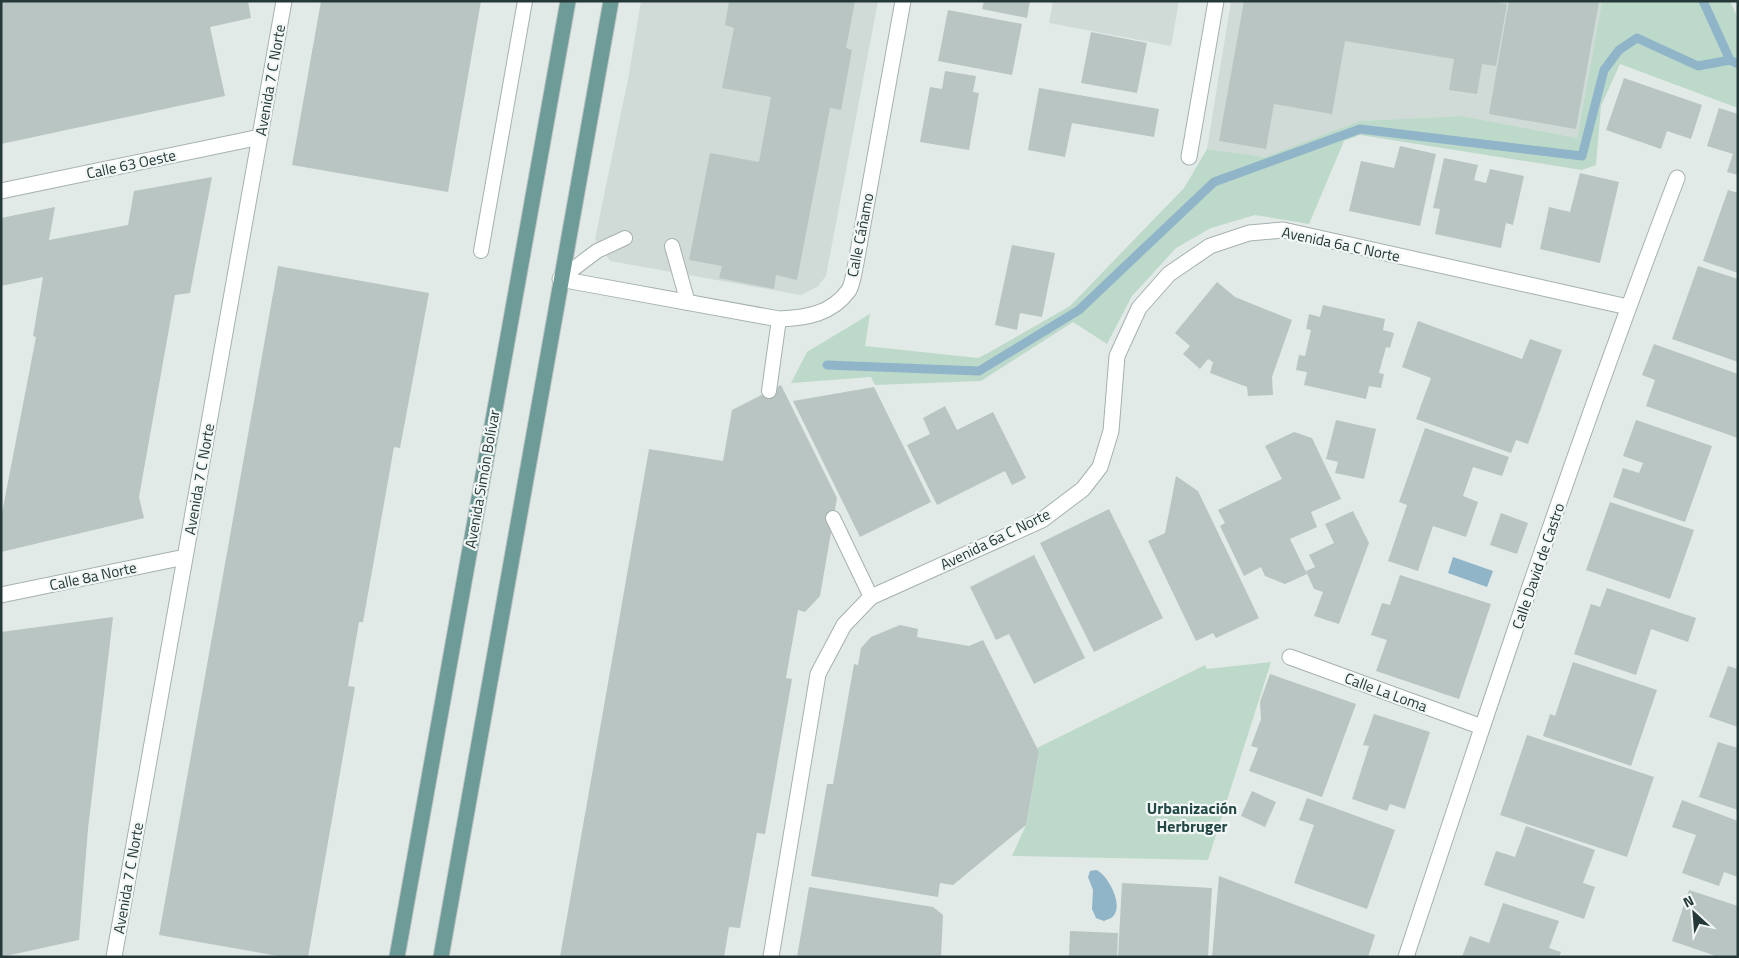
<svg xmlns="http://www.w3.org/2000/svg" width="1739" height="958" font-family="'Titillium Web',sans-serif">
  <rect width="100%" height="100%" fill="#e2eae8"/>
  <path fill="#d0dad7" d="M 641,1 L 878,1 L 826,276 L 817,287 L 801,295 L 610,261 L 595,239 L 629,74 Z
    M 1053,1 L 1179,1 L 1171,46 L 1049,23 Z
    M 1231,1 L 1602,1 L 1577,138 L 1462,116 L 1359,121 L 1265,157 L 1207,149 Z"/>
  <path fill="#bdd9ca" d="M 1602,1 L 1730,1 L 1738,18 L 1738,108 L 1620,64 L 1601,106 L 1596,165 L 1582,170 L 1360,135 L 1344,141 L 1309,224 L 1255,215 L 1211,228 L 1176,248 L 1132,296 L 1107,344 L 1073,322 L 981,381 L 875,385 L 871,377 L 791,383 L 807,352 L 870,314 L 865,346 L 978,358 L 988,353 L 1070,306 L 1184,188 L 1207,149 L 1265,157 L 1359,121 L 1462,116 L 1577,138 Z
    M 1271,662 L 1208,860 L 1012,856 L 1026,825 L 1039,753 L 1037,748 L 1205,665 L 1207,669 Z"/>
  <path fill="#90b5c9" d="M 1453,557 L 1493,571 L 1487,587 L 1448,573 Z
    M 1096,870 C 1107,874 1120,899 1116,911 C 1114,918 1109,919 1104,921 L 1096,918 L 1092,909 L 1093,890 L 1088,877 L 1090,871 Z"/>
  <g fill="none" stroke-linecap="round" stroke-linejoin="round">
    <path stroke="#90b5c9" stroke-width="9" d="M 1703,1 L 1730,60 L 1738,64
      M 827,365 L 979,371 L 1079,310 L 1214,182 L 1360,129 L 1582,156 L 1604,70 L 1619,50 L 1637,38 L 1698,66 L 1730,60"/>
  </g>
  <path fill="#b8c5c2" d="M 1,1 L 248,1 L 251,18 L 210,27 L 225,96 L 1,144 Z
    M 321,1 L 481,1 L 448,192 L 292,165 Z
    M 729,1 L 855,1 L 846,48 L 852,50 L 841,110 L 830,108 L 797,280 L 776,275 L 774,289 L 719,278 L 722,266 L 689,260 L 710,153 L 759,162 L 771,97 L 722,88 L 734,28 L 725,25 Z
    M 984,1 L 1030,1 L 1027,18 L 982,9 Z
    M 1244,1 L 1490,1 L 1507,4 L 1496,66 L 1482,64 L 1477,94 L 1449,90 L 1454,59 L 1345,41 L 1332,114 L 1274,104 L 1266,149 L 1219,141 Z
    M 1509,1 L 1599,2 L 1576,129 L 1489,114 Z
    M 948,10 L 1022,24 L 1012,75 L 938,61 Z
    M 1091,32 L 1147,43 L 1137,93 L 1081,83 Z
    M 945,71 L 976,76 L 973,92 L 979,93 L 969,150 L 920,142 L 930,87 L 942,89 Z
    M 1624,78 L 1702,105 L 1691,139 L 1667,131 L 1661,149 L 1606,130 Z
    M 1039,88 L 1159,109 L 1154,137 L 1072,123 L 1065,157 L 1028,150 Z
    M 1719,108 L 1738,114 L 1738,175 L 1727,172 L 1733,154 L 1707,146 Z
    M 1400,146 L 1436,154 L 1420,226 L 1349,211 L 1361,161 L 1394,168 Z
    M 1444,158 L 1478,165 L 1474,180 L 1486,183 L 1490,169 L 1524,176 L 1513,225 L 1506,223 L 1501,248 L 1435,234 L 1440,209 L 1433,208 Z
    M 1580,173 L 1619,182 L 1600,263 L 1540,249 L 1549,207 L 1570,212 Z
    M 212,177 L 190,293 L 175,295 L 139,497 L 144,518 L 1,552 L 1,518 L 36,337 L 33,336 L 43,277 L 1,286 L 1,218 L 55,207 L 49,240 L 128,225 L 134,191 Z
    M 1728,190 L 1738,193 L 1738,273 L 1703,261 Z
    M 1012,245 L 1055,253 L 1042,317 L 1020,313 L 1017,330 L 995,325 Z
    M 278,266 L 429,293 L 400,448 L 394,447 L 363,622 L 359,622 L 348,686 L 355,687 L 308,957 L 284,957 L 159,935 Z
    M 1698,266 L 1738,279 L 1738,362 L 1672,339 Z
    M 1217,282 L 1235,297 L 1292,320 L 1272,377 L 1273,395 L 1248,396 L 1247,387 L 1210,373 L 1213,362 L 1208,359 L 1200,369 L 1183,354 L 1190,346 L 1175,333 Z
    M 1323,305 L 1385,319 L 1383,330 L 1394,333 L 1390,348 L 1386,347 L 1379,373 L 1384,374 L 1381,388 L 1369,386 L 1366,399 L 1304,385 L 1307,372 L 1296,370 L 1299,355 L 1305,356 L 1311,330 L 1306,329 L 1309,314 L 1320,317 Z
    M 1418,321 L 1522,359 L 1530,339 L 1562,350 L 1528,444 L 1516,440 L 1511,453 L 1416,419 L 1431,378 L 1402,367 Z
    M 1654,344 L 1738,374 L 1738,438 L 1646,406 L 1655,380 L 1642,375 Z
    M 781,385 L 837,498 L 820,596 L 805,612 L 798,610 L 786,678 L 792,679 L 765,834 L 757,833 L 740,928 L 729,927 L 724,957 L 560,957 L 649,449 L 723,461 L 732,410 Z
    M 874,387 L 931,502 L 860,537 L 793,401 Z
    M 945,406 L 957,430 L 993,412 L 1026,478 L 1012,485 L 1005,471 L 937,505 L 907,445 L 930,434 L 923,418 Z
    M 1336,420 L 1376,429 L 1364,479 L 1335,473 L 1338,462 L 1326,459 Z
    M 1636,420 L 1712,446 L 1685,522 L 1613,497 L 1623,468 L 1639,473 L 1643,463 L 1623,456 Z
    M 1425,428 L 1509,457 L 1502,476 L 1473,467 L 1463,496 L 1478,502 L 1466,537 L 1433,526 L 1418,571 L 1388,561 L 1407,505 L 1399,502 Z
    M 1294,432 L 1312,438 L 1341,499 L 1311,512 L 1317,527 L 1290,539 L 1307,574 L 1285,584 L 1265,576 L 1261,567 L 1244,576 L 1220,526 L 1225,523 L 1218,510 L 1282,479 L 1265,446 Z
    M 1176,476 L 1198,491 L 1259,618 L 1216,638 L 1213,633 L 1196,641 L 1148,541 L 1165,533 Z
    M 1610,502 L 1694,530 L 1670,599 L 1586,570 Z
    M 1109,509 L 1163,618 L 1094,652 L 1040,543 Z
    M 1353,511 L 1369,543 L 1339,624 L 1314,616 L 1323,592 L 1314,589 L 1306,571 L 1315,567 L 1309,555 L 1334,543 L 1325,524 Z
    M 1501,513 L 1528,523 L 1517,554 L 1490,545 Z
    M 1034,555 L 1085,658 L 1034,684 L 1009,634 L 996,640 L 970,587 Z
    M 1400,575 L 1491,604 L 1459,699 L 1376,671 L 1387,640 L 1371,635 L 1382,603 L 1390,605 Z
    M 1607,588 L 1696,618 L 1688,642 L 1651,629 L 1636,675 L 1574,654 L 1591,604 L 1600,607 Z
    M 113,617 L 88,829 L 79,940 L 1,957 L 1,632 Z
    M 900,625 L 918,629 L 917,637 L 969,646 L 983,640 L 1039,752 L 1026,825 L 953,885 L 940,883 L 938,897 L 811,876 L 827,784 L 833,784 L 854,664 L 858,665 L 861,648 L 871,637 Z
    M 1573,662 L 1657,690 L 1631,766 L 1543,736 L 1550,714 L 1555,716 Z
    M 1728,666 L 1738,669 L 1738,727 L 1709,717 Z
    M 1270,674 L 1356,704 L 1322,797 L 1249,771 L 1258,748 L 1251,746 L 1261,719 L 1260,702 Z
    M 1374,714 L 1430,732 L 1405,809 L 1390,804 L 1387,811 L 1352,799 L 1369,746 L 1363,745 Z
    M 1527,735 L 1654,777 L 1627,857 L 1500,815 Z
    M 1718,742 L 1738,748 L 1738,810 L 1699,797 Z
    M 1252,791 L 1276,802 L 1265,827 L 1241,816 Z
    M 1307,798 L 1395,830 L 1367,909 L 1294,883 L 1314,825 L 1299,820 Z
    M 1682,800 L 1738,821 L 1738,877 L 1724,872 L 1719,886 L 1682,873 L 1696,835 L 1672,827 Z
    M 1526,826 L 1595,850 L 1583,883 L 1595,887 L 1584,919 L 1484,885 L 1496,851 L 1515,857 Z
    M 1219,876 L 1375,935 L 1368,957 L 1212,957 Z
    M 1122,883 L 1212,888 L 1208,957 L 1118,957 Z
    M 809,887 L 933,907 L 943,915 L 941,957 L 797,957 Z
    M 1689,890 L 1738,906 L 1738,957 L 1719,957 L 1672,941 Z
    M 1503,903 L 1559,921 L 1549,948 L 1561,952 L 1559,957 L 1462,957 L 1470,936 L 1489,943 Z
    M 1070,931 L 1118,933 L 1117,957 L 1069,957 Z"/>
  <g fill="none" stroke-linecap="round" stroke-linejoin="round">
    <defs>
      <path id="service" d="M 672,246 L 688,303
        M 481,251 L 525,1
        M 560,279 L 597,251 L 625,238
        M 769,391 L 779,319
        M 833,518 L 871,597"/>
      <path id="minor" d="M 1189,157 L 1216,1
        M 1,191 L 260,137
        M 560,279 L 779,319 C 806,318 832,314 849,290 C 853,283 854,271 856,263 L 903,1
        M 1,595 L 185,557
        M 1290,657 L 1482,727
        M 114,957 L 284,1
        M 771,957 L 818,674 L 844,625 L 871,597 L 1042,520 L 1083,489 L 1100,467 L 1111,431 L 1117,356 L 1139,308 L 1169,274 L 1210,246 L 1249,233 L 1283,230 L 1628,307
        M 1406,957 C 1492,696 1579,435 1677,178"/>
      <path id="primary" d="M 397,957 L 568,1
        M 441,957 L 611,1"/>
    </defs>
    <use href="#service" stroke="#a5b1b0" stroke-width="16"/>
    <use href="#minor" stroke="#a5b1b0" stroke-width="17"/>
    <use href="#primary" stroke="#bdc4c3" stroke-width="17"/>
    <use href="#service" stroke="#fff" stroke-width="14"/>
    <use href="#minor" stroke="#fff" stroke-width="15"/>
    <use href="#primary" stroke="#6c9b98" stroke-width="15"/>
  </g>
  <g text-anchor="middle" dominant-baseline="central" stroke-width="4.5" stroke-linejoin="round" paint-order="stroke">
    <g font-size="15" fill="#243938" stroke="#f2f7f6">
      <text transform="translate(270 80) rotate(-80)">Avenida 7 C Norte</text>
      <text transform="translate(131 164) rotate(-12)">Calle 63 Oeste</text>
      <text transform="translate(860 235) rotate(-79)">Calle Cáñamo</text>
      <text transform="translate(1341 244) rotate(12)">Avenida 6a C Norte</text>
      <text transform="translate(199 479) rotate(-80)">Avenida 7 C Norte</text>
      <text transform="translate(482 479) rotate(-80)">Avenida Simón Bolívar</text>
      <text transform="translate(995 539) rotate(-26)">Avenida 6a C Norte</text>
      <text transform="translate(1538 566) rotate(-71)">Calle David de Castro</text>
      <text transform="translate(93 576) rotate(-12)">Calle 8a Norte</text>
      <text transform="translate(1386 692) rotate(20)">Calle La Loma</text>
      <text transform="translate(128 878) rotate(-80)">Avenida 7 C Norte</text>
    </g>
    <g font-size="16" font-weight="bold" fill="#234947" stroke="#f2f7f6">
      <text x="1192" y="808">Urbanización<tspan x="1192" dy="18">Herbruger</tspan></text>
    </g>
  </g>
  <rect width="1739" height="958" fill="none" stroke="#243938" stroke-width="5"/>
  <g transform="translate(1694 913) rotate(334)" stroke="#f2f7f6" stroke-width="4" paint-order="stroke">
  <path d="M0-4L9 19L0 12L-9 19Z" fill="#243938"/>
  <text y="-8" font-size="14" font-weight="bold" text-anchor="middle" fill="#243938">N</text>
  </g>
</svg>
